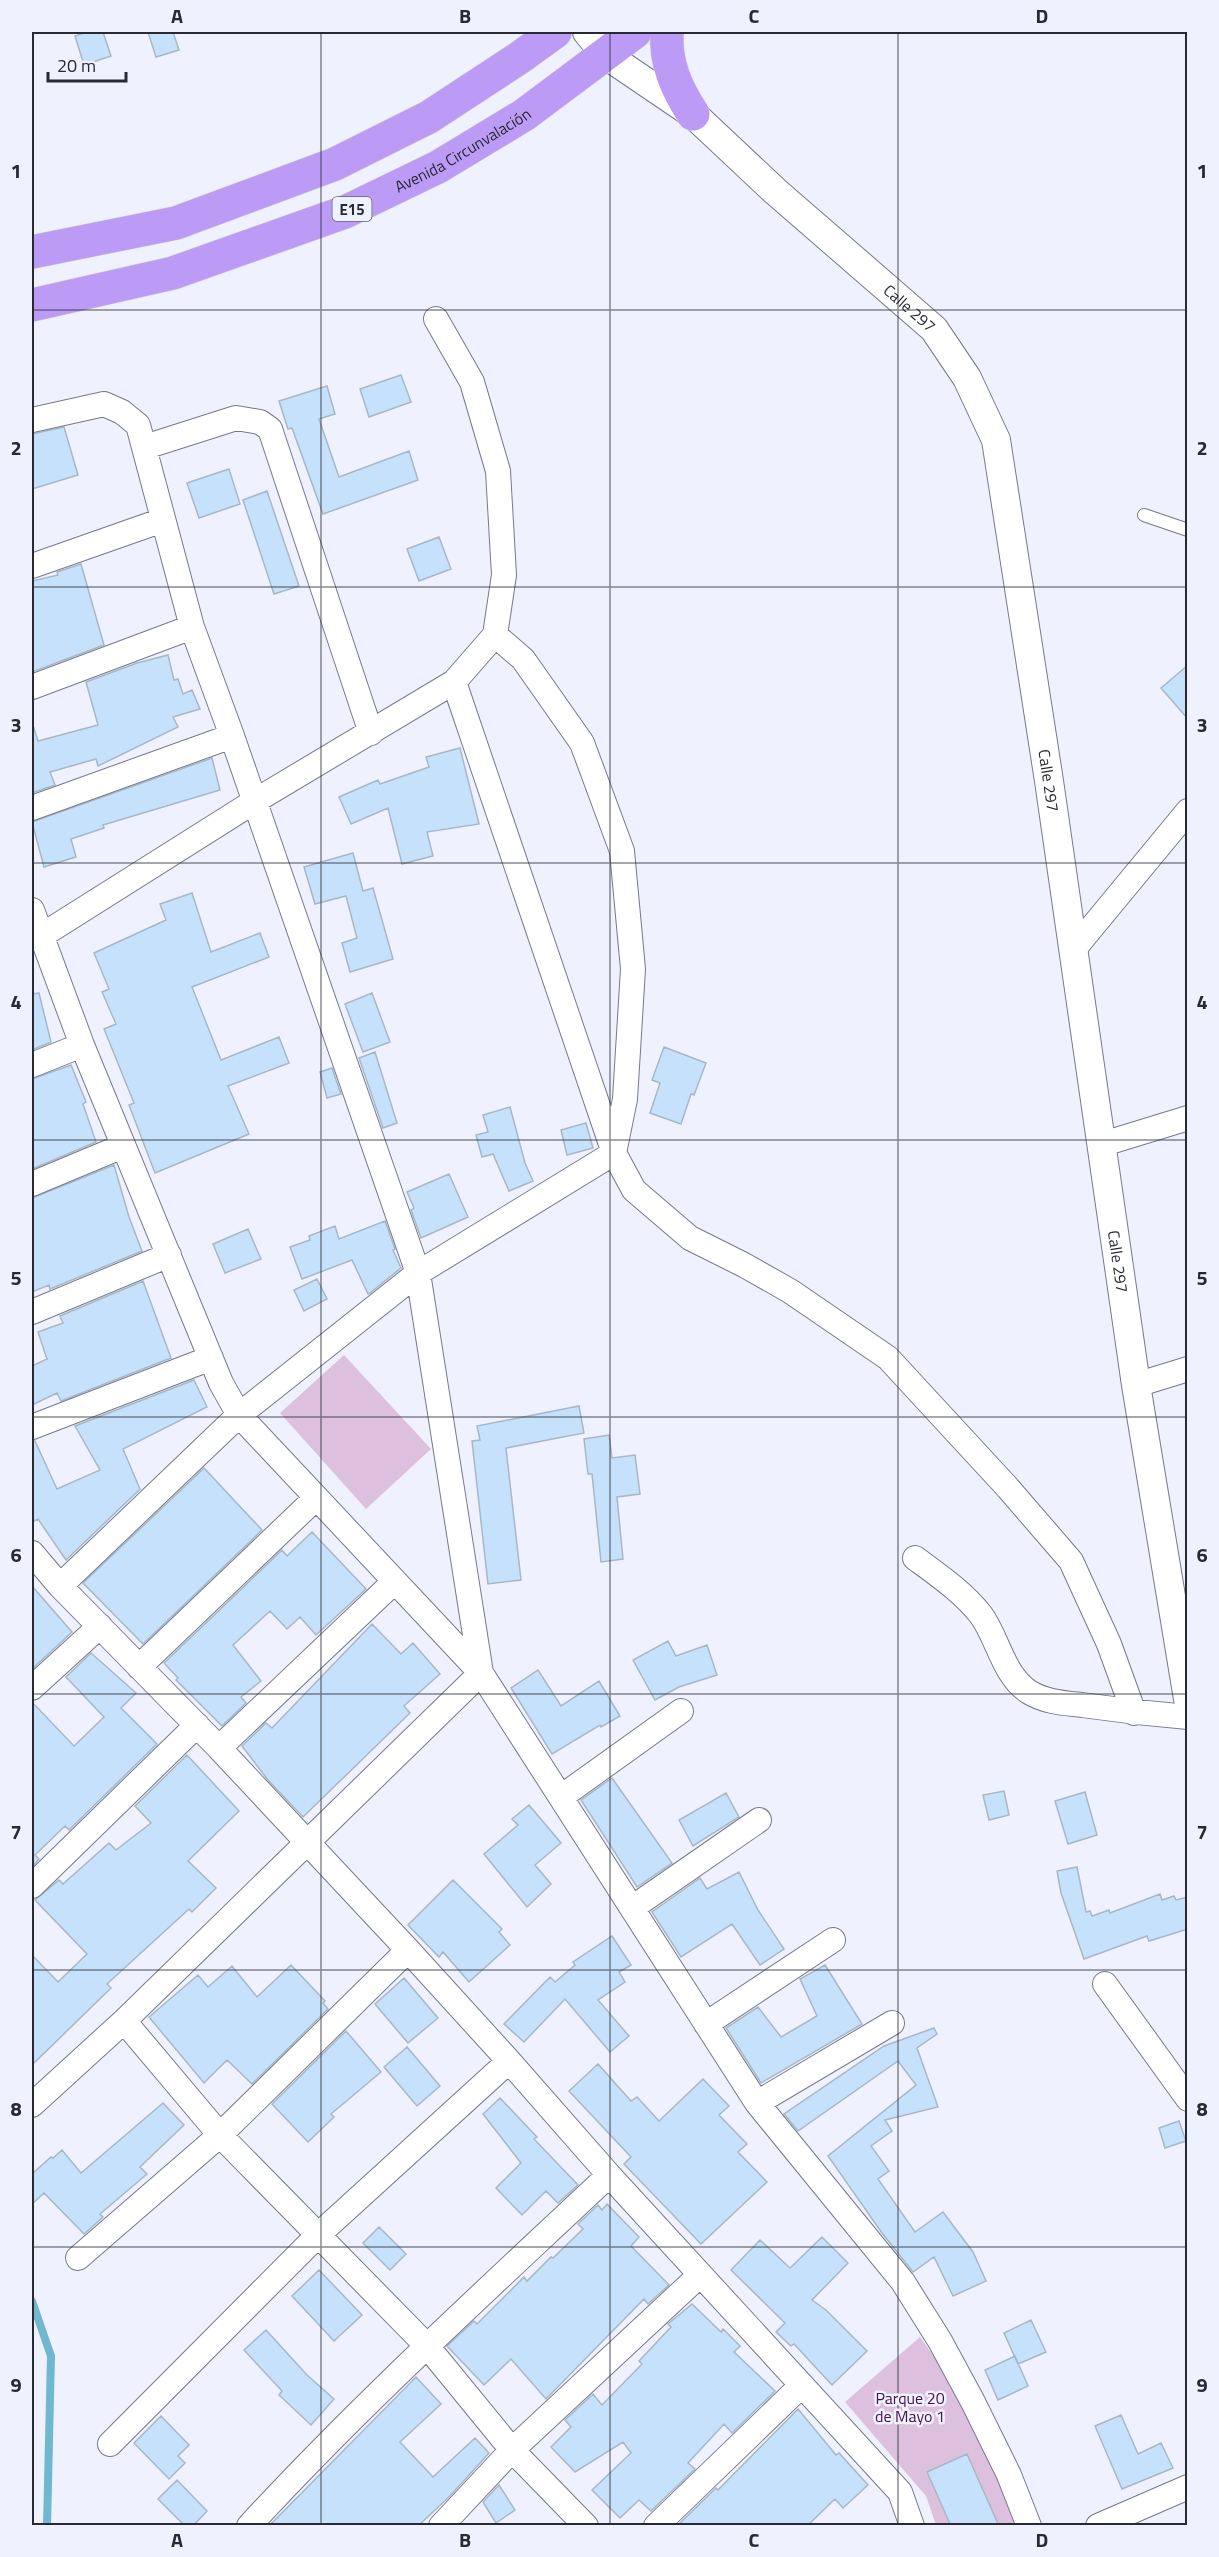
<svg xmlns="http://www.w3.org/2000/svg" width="1219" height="2557" font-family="'Titillium Web',sans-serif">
  <rect width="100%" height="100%" fill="#eff2fe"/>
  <path fill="#ddc0de" d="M 344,1355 L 431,1449 L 366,1509 L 280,1413 Z
    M 920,2337 C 961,2392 992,2462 1018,2525 L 936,2525 L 926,2496 L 845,2402 Z"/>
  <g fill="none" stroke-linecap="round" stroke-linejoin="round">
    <path stroke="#71b7cf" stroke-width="8" d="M 32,2301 L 51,2356 L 47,2526"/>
  </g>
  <path fill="#c6e1fc" stroke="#a8b7c6" stroke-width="1.5" d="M 87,32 L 103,32 L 111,56 L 84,65 L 75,36 Z
    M 148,32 L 173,32 L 179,50 L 156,57 Z
    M 401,375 L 411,402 L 369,417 L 360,389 Z
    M 327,386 L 335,414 L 319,419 L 339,477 L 409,451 L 418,480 L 323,514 L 292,428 L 288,429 L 279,401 Z
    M 64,427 L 78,475 L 32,489 L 32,434 Z
    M 229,469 L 240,504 L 199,518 L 187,483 Z
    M 267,491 L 299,586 L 274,594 L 243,500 Z
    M 439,537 L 451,569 L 419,581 L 407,549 Z
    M 81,564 L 104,645 L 32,672 L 32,581 L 58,575 L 57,572 Z
    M 168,655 L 174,680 L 178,679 L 183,694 L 192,690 L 200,709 L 173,717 L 178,727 L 98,766 L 96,759 L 50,772 L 55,785 L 32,793 L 32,729 L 34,728 L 38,741 L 98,725 L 86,682 L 137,663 Z
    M 1188,665 L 1188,719 L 1161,688 Z
    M 460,748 L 479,824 L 427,832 L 433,856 L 402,864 L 388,808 L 351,824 L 339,797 L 378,780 L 380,784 L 429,767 L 426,757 Z
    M 212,758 L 220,790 L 103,825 L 104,828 L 71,839 L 76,857 L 44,867 L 32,822 Z
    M 353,853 L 363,891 L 373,888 L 393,959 L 350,972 L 342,943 L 357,938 L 346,896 L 315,904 L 304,867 Z
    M 192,893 L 211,952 L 260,933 L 269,957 L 192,987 L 221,1060 L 279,1037 L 289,1063 L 228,1086 L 249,1134 L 155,1173 L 129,1105 L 134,1103 L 104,1029 L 116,1024 L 102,992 L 109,989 L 94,953 L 166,920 L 160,904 Z
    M 39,993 L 51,1042 L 32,1050 L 32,994 Z
    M 372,993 L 390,1042 L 363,1052 L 345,1004 Z
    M 664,1047 L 706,1063 L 694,1095 L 691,1094 L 681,1124 L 650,1113 L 660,1083 L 652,1080 Z
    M 375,1052 L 397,1123 L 383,1128 L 359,1058 Z
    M 71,1065 L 86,1102 L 83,1104 L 96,1142 L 32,1169 L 32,1079 Z
    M 332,1068 L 341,1094 L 327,1098 L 320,1072 Z
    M 510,1107 L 525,1163 L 533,1181 L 509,1191 L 493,1154 L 482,1157 L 476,1135 L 488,1132 L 483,1115 Z
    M 586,1123 L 593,1148 L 567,1155 L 561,1130 Z
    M 114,1165 L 129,1217 L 142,1251 L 50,1289 L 49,1285 L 32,1292 L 32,1198 Z
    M 449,1174 L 468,1217 L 421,1238 L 411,1210 L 414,1208 L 407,1192 Z
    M 385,1221 L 395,1249 L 393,1250 L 401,1268 L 370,1293 L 368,1294 L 352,1260 L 302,1279 L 290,1247 L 310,1240 L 309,1236 L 335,1226 L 339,1239 Z
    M 248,1229 L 261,1259 L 225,1273 L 213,1244 Z
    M 317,1279 L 327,1299 L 304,1311 L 294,1290 Z
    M 143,1281 L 171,1358 L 61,1401 L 57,1393 L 32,1405 L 32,1366 L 47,1359 L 38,1332 L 63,1323 L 60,1316 Z
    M 194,1380 L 207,1407 L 123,1449 L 140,1489 L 66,1560 L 38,1519 L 32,1522 L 32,1441 L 35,1441 L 57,1489 L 100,1470 L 75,1426 Z
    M 579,1406 L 584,1433 L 506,1448 L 521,1580 L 488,1584 L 472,1441 L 480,1440 L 477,1426 Z
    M 609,1435 L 612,1458 L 635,1455 L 640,1494 L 617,1497 L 623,1559 L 601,1562 L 592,1474 L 588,1474 L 584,1439 Z
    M 204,1468 L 262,1530 L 143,1644 L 83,1583 Z
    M 312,1532 L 366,1589 L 316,1635 L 300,1617 L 287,1629 L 270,1611 L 233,1645 L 261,1681 L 241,1697 L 246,1703 L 222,1726 L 176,1680 L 178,1678 L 164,1663 L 282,1550 L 287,1556 Z
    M 32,1586 L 72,1632 L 32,1669 Z
    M 372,1624 L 401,1654 L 413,1643 L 440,1674 L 404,1706 L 410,1713 L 303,1817 L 268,1780 L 242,1746 L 266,1723 L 272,1728 Z
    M 668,1641 L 676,1656 L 707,1645 L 717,1675 L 679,1687 L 655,1700 L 633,1660 Z
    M 91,1653 L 136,1693 L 121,1708 L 157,1744 L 69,1830 L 65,1826 L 35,1855 L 39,1859 L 32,1867 L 32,1702 L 74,1746 L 104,1717 L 66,1677 Z
    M 538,1670 L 561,1706 L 599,1681 L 620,1716 L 601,1727 L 600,1725 L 552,1754 L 511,1688 Z
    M 187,1755 L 239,1811 L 188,1861 L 216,1888 L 192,1912 L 189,1909 L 107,1984 L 111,1988 L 32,2065 L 32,1955 L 58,1982 L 87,1954 L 35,1900 L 59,1880 L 63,1884 L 109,1843 L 116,1850 L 151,1823 L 135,1806 Z
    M 612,1778 L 672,1863 L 637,1887 L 581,1800 Z
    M 1004,1791 L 1009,1815 L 989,1820 L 983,1795 Z
    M 1085,1792 L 1097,1835 L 1068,1844 L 1055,1801 Z
    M 726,1793 L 739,1817 L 693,1846 L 679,1820 Z
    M 529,1805 L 561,1843 L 535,1865 L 551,1884 L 527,1907 L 484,1854 L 518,1825 L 512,1819 Z
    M 1077,1867 L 1086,1912 L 1090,1911 L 1092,1916 L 1109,1910 L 1110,1913 L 1160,1894 L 1162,1900 L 1174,1896 L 1176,1900 L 1188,1897 L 1188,1929 L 1149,1941 L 1147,1936 L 1084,1959 L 1061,1893 L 1057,1871 Z
    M 739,1872 L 758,1910 L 784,1949 L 760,1965 L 732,1924 L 681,1957 L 652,1912 L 700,1878 L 707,1889 Z
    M 453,1880 L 502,1929 L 499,1932 L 510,1945 L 469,1982 L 443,1952 L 439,1957 L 408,1925 Z
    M 612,1936 L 631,1965 L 619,1972 L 625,1982 L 598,2000 L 629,2036 L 610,2052 L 565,1999 L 524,2042 L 504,2024 L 550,1977 L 555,1982 L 575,1965 L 573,1962 Z
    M 291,1965 L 325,2001 L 323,2003 L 328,2009 L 252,2084 L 227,2060 L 204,2083 L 149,2017 L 198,1975 L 208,1987 L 232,1966 L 257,1997 Z
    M 825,1965 L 862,2024 L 761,2083 L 726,2028 L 758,2007 L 781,2037 L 817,2016 L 800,1979 Z
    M 404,1978 L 438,2018 L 408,2043 L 375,2004 Z
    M 934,2028 L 937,2034 L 917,2048 L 938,2107 L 885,2120 L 892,2131 L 871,2146 L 889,2171 L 878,2179 L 915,2232 L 943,2212 L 973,2252 L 986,2281 L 953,2296 L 934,2257 L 913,2272 L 882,2233 L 828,2156 L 916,2085 L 898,2061 L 798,2131 L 784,2114 L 884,2046 Z
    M 346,2031 L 381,2072 L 331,2114 L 334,2117 L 308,2142 L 272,2104 Z
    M 407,2047 L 440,2086 L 417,2106 L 384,2067 Z
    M 598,2064 L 631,2101 L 637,2097 L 659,2121 L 703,2079 L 729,2106 L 719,2115 L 747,2144 L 738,2152 L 767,2182 L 701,2244 L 624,2164 L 631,2157 L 569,2091 Z
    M 500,2098 L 537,2137 L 534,2139 L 578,2185 L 558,2203 L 546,2191 L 522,2215 L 496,2188 L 521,2163 L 483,2114 Z
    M 163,2103 L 184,2125 L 140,2167 L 147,2174 L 100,2214 L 103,2217 L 84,2234 L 44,2193 L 32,2204 L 32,2174 L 51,2157 L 53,2158 L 62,2150 L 81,2173 Z
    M 1179,2121 L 1186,2141 L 1165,2148 L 1159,2128 Z
    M 607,2204 L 639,2237 L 631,2246 L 669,2285 L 648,2304 L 644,2299 L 546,2399 L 511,2359 L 484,2385 L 447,2346 L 474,2321 L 477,2324 L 524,2277 L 527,2281 L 551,2257 L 553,2258 L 583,2229 L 578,2224 L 598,2205 L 602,2210 Z
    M 379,2227 L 406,2254 L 390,2270 L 363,2243 Z
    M 822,2237 L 848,2263 L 812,2300 L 826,2310 L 867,2351 L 832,2385 L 794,2344 L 791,2346 L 776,2332 L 785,2323 L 731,2270 L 760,2240 L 790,2268 Z
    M 319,2270 L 362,2315 L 334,2341 L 292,2296 Z
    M 692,2304 L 721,2332 L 723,2329 L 740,2346 L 734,2352 L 775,2391 L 732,2433 L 724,2424 L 688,2463 L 695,2469 L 651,2511 L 639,2500 L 620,2518 L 592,2490 L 631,2453 L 623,2442 L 575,2472 L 551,2447 L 571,2427 L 565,2420 L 593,2394 L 602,2405 L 642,2364 L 639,2361 L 671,2327 L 668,2324 Z
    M 1031,2320 L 1046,2352 L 1018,2364 L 1004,2333 Z
    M 266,2330 L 307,2375 L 334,2399 L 311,2425 L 279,2395 L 282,2391 L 244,2350 Z
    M 1015,2356 L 1028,2386 L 998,2400 L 985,2370 Z
    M 416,2377 L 441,2404 L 400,2442 L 433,2477 L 475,2438 L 489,2453 L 450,2496 L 418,2526 L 269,2526 Z
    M 798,2409 L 836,2455 L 839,2453 L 868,2485 L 843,2508 L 835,2499 L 807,2526 L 677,2526 L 716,2488 L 718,2490 Z
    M 1121,2415 L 1138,2454 L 1161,2443 L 1173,2468 L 1122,2489 L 1095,2426 Z
    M 161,2416 L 189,2445 L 178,2456 L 185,2463 L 169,2479 L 134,2443 Z
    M 967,2454 L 999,2526 L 951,2526 L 927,2472 Z
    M 177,2480 L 207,2511 L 193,2526 L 185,2526 L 158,2499 Z
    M 499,2485 L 515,2510 L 496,2523 L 483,2502 Z"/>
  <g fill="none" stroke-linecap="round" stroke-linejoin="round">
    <defs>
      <path id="service" d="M 1144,515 L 1188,530"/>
      <path id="minor" d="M 32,420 L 104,404 L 122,412 L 138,425 L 192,627 L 232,736 L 418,1273 L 481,1673 L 124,2021 L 32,2105
        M 145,447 L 236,418 L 260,422 L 270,429 L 371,733
        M 32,566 L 163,520
        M 495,635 L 523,659 L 582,743 L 622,851 L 633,969 L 625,1099 L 614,1153 L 634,1190 L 690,1238 L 744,1265 L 790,1291 L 888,1358 L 1008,1488 L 1071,1561 L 1109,1644 L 1134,1713
        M 32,687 L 192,627
        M 32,808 L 232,736
        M 32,910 L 82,1045 L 221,1383 L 239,1415 L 481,1673 L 757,2103 L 903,2282 L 940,2341 L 973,2402 L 1009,2475 L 1029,2526
        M 32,939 L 41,936 L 255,801 L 454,682 L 495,635 L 504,575 L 498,471 L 472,382 L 436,319
        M 1074,949 L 1188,811
        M 32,1065 L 82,1045
        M 1100,1145 L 1188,1118
        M 32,1184 L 123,1146
        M 32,1312 L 169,1255
        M 1136,1385 L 1188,1369
        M 32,1427 L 211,1358
        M 32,1553 L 60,1586 L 219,1748 L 408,1950 L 509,2061 L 609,2175 L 900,2492 L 912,2526
        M 915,1558 C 938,1575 963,1592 981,1615 C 998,1638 1003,1675 1029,1692 C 1045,1702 1064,1703 1082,1705 C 1117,1710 1152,1714 1188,1717
        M 60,1586 L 239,1415 L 418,1273 L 614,1153 L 454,682
        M 139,1667 L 316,1498
        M 32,1688 L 100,1626
        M 219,1748 L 394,1582
        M 561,1797 L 681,1711
        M 32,1886 L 197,1725
        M 632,1908 L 759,1820
        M 1105,1984 L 1188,2099
        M 124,2021 L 220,2135 L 427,2346 L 512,2450 L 586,2526
        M 706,2024 L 833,1940
        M 757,2103 L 892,2023
        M 78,2258 L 220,2135 L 408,1950
        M 110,2444 L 318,2235 L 509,2061
        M 249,2526 C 363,2402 487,2290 609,2175
        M 441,2526 L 512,2450 L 700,2275
        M 656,2526 L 802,2385
        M 1098,2526 L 1188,2487"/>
      <g id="tertiary">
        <path id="s1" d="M 587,32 L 606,55 L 693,114 L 775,191 L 934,329 L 967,378 L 996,440 L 1049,781 L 1136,1385 L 1188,1699"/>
      </g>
      <g id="trunk">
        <path d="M 667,32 C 665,63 676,88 693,114"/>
        <path d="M 32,252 L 176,223 L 335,164 L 429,117 L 519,58 L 555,32"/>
        <path id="s2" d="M 32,305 L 173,273 L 345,212 L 438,167 L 524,115 L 635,32"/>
      </g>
    </defs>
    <use href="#service" stroke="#75798b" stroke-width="14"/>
    <use href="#minor" stroke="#75798b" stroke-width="26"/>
    <use href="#tertiary" stroke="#75798b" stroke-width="30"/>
    <use href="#trunk" stroke="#d0d0d2" stroke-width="34"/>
    <use href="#service" stroke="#fff" stroke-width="12"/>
    <use href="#minor" stroke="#fff" stroke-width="24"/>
    <use href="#tertiary" stroke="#fff" stroke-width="28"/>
    <use href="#trunk" stroke="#bc9bf6" stroke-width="33"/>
  </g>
  <path fill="none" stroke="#282a32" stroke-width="1.5" stroke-opacity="0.55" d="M 321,32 L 321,2526M 610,32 L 610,2526M 898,32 L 898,2526M 32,310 L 1188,310M 32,587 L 1188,587M 32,863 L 1188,863M 32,1140 L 1188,1140M 32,1417 L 1188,1417M 32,1694 L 1188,1694M 32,1970 L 1188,1970M 32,2247 L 1188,2247"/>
  <g text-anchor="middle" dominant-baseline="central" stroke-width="5" stroke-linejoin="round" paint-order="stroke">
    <rect fill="#eff2fe" stroke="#64666f" stroke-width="1.5" x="332.5" y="197" width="39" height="24" rx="4.5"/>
    <g font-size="15" font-weight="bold" fill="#282a32">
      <text x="352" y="209">E15</text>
    </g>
    <g font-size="16" fill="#282a32" stroke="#eff2fe">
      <text stroke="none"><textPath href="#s2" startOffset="460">Avenida Circunvalación</textPath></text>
      <text stroke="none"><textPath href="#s1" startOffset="426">Calle 297</textPath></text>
      <text stroke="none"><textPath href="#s1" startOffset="930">Calle 297</textPath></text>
      <text stroke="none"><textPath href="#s1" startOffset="1416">Calle 297</textPath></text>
    </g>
    <g font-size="16" fill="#45124a" stroke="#eff2fe">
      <text x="910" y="2398">Parque 20<tspan x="910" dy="18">de Mayo 1</tspan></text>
    </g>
  </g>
  <rect width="1219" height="2557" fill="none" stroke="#eff2fe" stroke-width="66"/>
  <path d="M48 72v9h78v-9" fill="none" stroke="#282a32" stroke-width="3"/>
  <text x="57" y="72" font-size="18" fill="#282a32" stroke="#eff2fe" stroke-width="4.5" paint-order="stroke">20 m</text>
  <rect x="33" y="33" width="1153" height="2491" fill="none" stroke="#282a32" stroke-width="2"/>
  <g font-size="20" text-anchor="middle" font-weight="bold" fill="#282a32">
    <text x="177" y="23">A</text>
    <text x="465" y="23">B</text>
    <text x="754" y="23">C</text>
    <text x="1042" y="23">D</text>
    <text x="16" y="178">1</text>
    <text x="1202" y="178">1</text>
    <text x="16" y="455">2</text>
    <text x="1202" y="455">2</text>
    <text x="16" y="732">3</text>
    <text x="1202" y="732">3</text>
    <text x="16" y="1009">4</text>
    <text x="1202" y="1009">4</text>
    <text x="16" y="1285">5</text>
    <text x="1202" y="1285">5</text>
    <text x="16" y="1562">6</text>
    <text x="1202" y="1562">6</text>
    <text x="16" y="1839">7</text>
    <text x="1202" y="1839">7</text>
    <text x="16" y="2116">8</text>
    <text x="1202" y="2116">8</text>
    <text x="16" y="2392">9</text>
    <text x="1202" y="2392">9</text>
    <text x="177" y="2547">A</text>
    <text x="465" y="2547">B</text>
    <text x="754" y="2547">C</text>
    <text x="1042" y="2547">D</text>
  </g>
</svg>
